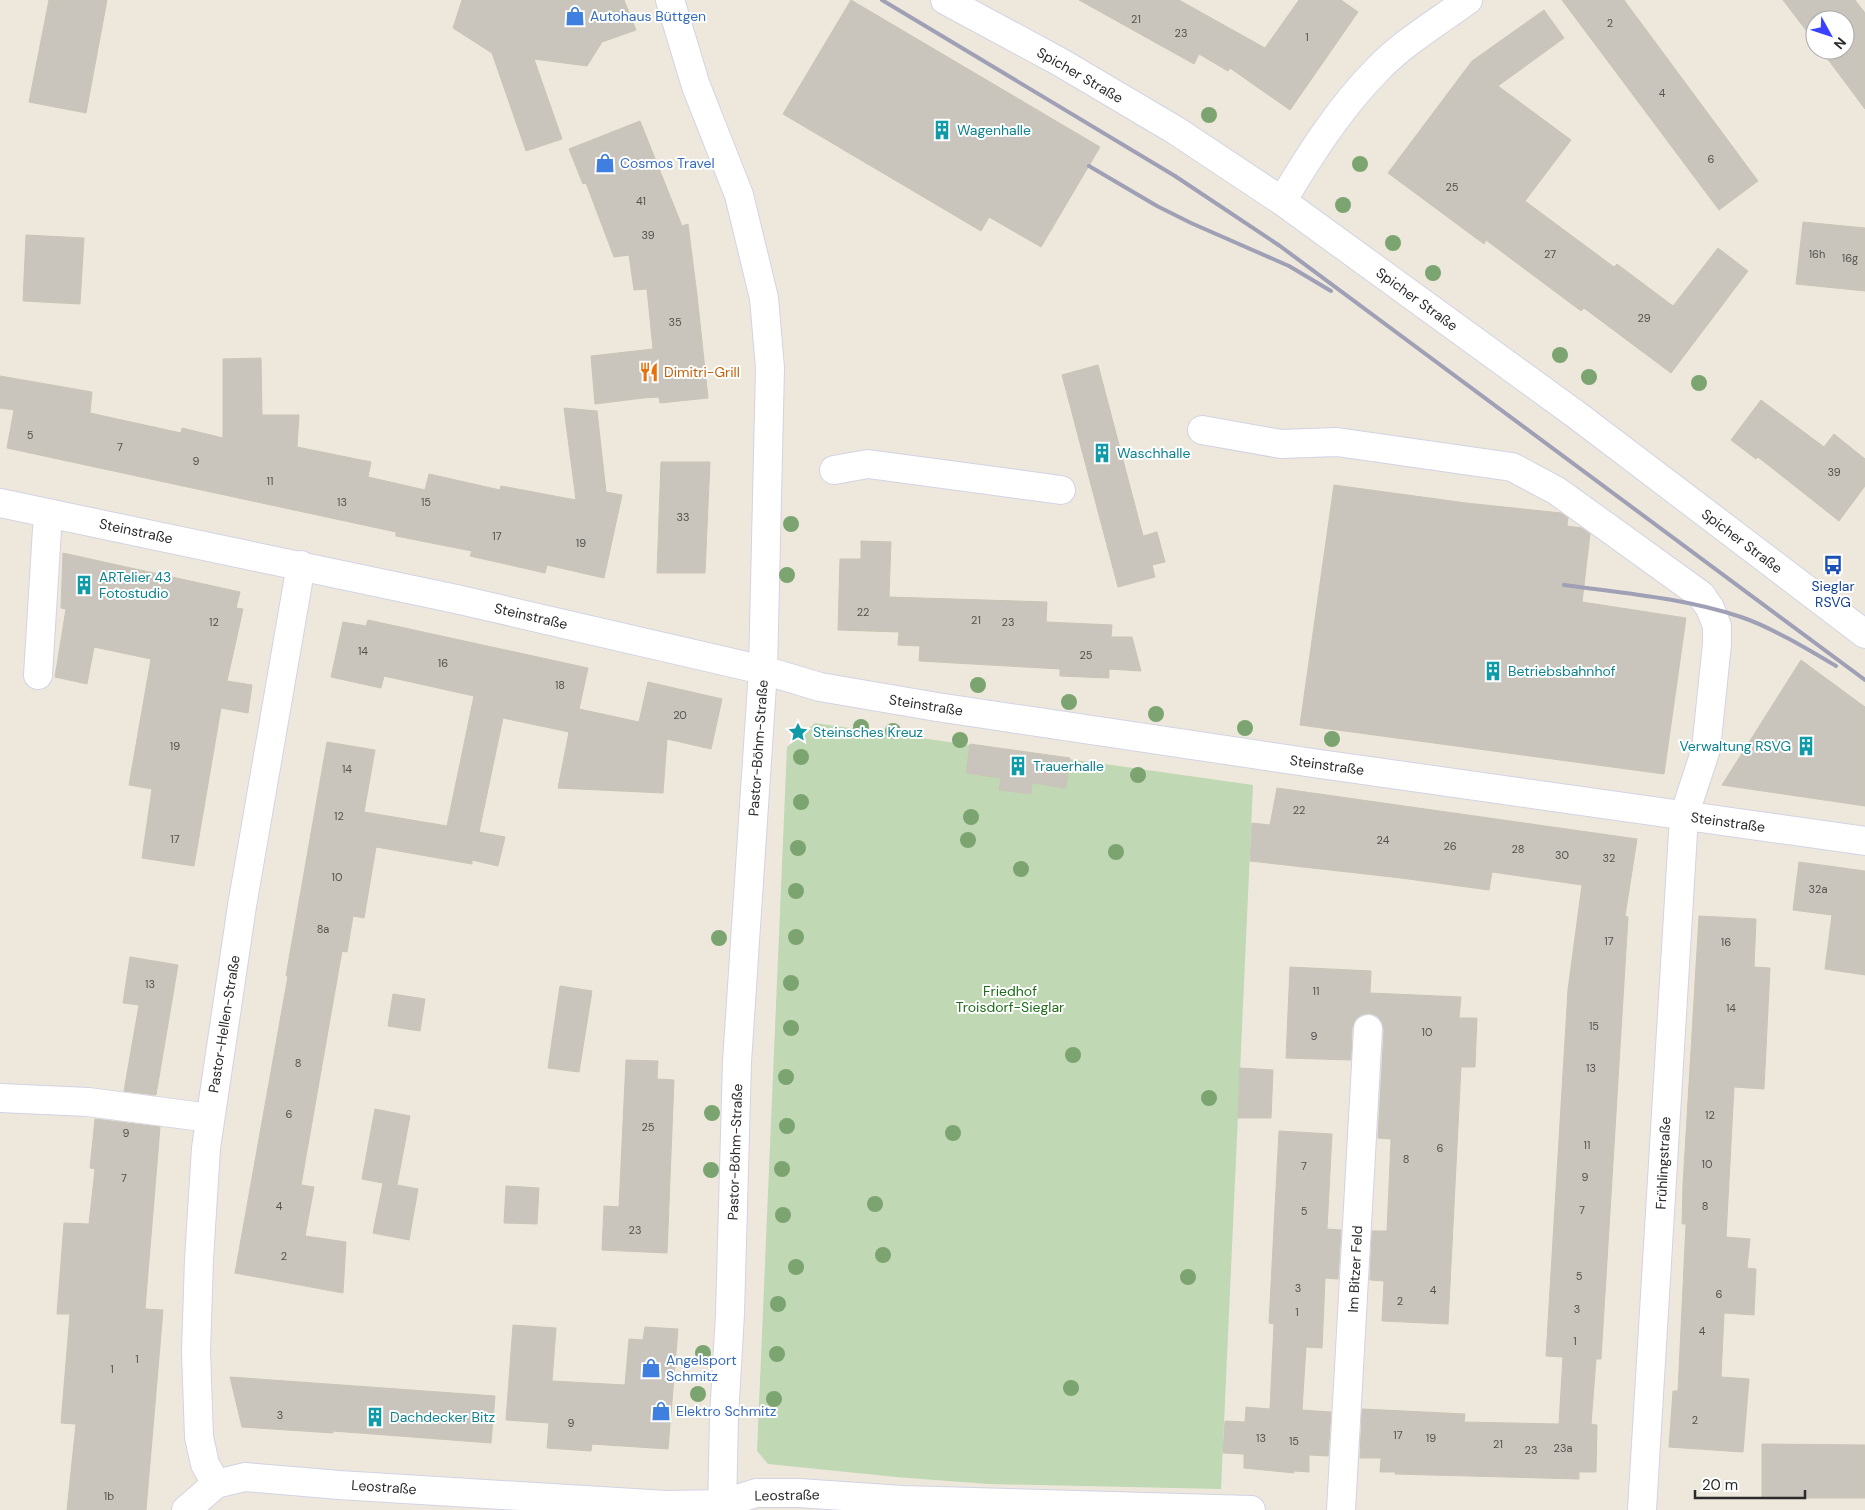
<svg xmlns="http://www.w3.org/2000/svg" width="1865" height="1510" font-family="'DM Sans',sans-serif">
  <rect width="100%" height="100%" fill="#eee8dc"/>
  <path fill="#c0d8b3" d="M 815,723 L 1253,785 L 1221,1489 L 988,1484 L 896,1477 L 768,1464 L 757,1451 L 787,747 Z"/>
  <path fill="#c9c5bc" stroke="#c9c5b6" d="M 49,0 L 107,0 L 86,113 L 29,102 Z
    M 462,0 L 624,0 L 636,30 L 602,42 L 587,66 L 534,59 L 562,139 L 526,151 L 492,53 L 453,28 Z
    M 851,0 L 1100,147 L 1041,247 L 989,217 L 981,231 L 783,114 Z
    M 1079,0 L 1179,0 L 1265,48 L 1299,0 L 1341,0 L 1358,12 L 1290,110 L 1230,68 L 1228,71 L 1199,54 L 1194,64 Z
    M 1562,0 L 1624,0 L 1758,181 L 1719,210 Z
    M 1783,0 L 1855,0 L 1865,13 L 1865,109 L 1821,50 L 1845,50 L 1845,20 L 1815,20 L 1815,42 Z
    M 1544,10 L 1564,38 L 1498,86 L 1571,140 L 1525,201 L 1614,267 L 1617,264 L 1673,306 L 1718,248 L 1748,271 L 1671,373 L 1584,308 L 1581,311 L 1486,240 L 1484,244 L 1388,173 L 1472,61 Z
    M 640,121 L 682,226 L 688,224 L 697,295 L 708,398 L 660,403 L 659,397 L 643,398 L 595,404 L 591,356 L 653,349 L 647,289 L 634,290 L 629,255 L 614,257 L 586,183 L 583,184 L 569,149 Z
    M 1803,222 L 1865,228 L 1865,291 L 1796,284 Z
    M 26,235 L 84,238 L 80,304 L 23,301 Z
    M 261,358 L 262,415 L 299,415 L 297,447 L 371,462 L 368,477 L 425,490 L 429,474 L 500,490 L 501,486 L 576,500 L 564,408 L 597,411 L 606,492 L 622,495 L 604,578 L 547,565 L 545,573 L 470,556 L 472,551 L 396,536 L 396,532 L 7,448 L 14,410 L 0,408 L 0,376 L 92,392 L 90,413 L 181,433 L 182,428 L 223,438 L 223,359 Z
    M 1098,365 L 1143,536 L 1157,532 L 1165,562 L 1152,565 L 1155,577 L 1118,587 L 1062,375 Z
    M 1761,400 L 1824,447 L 1834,434 L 1865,459 L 1865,486 L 1839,521 L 1758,457 L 1756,459 L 1731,440 Z
    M 661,462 L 710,462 L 705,573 L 657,573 Z
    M 1334,485 L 1466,503 L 1561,513 L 1568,518 L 1567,526 L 1582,528 L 1590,534 L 1582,602 L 1686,618 L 1664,774 L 1300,725 Z
    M 861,541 L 891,542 L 889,597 L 1047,602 L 1046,622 L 1112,625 L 1111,637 L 1132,637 L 1141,671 L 1109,669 L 1109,678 L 1060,676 L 1060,669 L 919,661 L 920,646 L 898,645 L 899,632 L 838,630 L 840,559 L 861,559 Z
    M 63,553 L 240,592 L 236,608 L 243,609 L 227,681 L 252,685 L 248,713 L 221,708 L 194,866 L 142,858 L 152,789 L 129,785 L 151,659 L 94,647 L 87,684 L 55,677 L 66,609 L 61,608 Z
    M 368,620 L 588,668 L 579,709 L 639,722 L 648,682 L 722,699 L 711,749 L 667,739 L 663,793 L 558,788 L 569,732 L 503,718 L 479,832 L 505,837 L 498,866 L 472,860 L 472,864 L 376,847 L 364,918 L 353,916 L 347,952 L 342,951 L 301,1185 L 314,1187 L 305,1236 L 346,1242 L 343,1293 L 235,1273 L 277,1038 L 288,976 L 286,976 L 327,742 L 375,750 L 364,812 L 447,826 L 474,696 L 384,676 L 381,688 L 331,677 L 343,622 L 366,626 Z
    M 1801,660 L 1865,707 L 1865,806 L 1722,785 Z
    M 970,744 L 1070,758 L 1066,788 L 1032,783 L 1031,794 L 999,790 L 1001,778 L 966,773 Z
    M 1277,788 L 1637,839 L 1625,916 L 1628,917 L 1601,1359 L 1596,1359 L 1591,1424 L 1597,1425 L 1596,1472 L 1579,1472 L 1579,1479 L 1395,1474 L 1395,1472 L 1380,1472 L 1381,1458 L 1360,1458 L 1362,1409 L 1465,1414 L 1464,1422 L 1559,1424 L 1563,1357 L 1546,1356 L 1568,990 L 1582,885 L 1492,872 L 1489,890 L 1401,878 L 1250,861 L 1252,823 L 1270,825 Z
    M 1799,862 L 1865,871 L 1865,975 L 1825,969 L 1832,915 L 1793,910 Z
    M 1699,916 L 1756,919 L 1754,967 L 1770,968 L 1764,1089 L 1734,1087 L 1726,1237 L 1750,1239 L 1747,1268 L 1756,1269 L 1754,1315 L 1724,1313 L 1721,1377 L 1749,1379 L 1743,1452 L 1669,1447 L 1673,1391 L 1678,1391 L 1686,1224 L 1682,1224 L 1683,1185 Z
    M 130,957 L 178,965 L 156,1095 L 124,1091 L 139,1005 L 123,1003 Z
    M 1290,967 L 1371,971 L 1370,993 L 1461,997 L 1459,1018 L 1477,1018 L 1475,1067 L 1461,1067 L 1448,1324 L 1382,1321 L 1384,1281 L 1370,1280 L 1372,1231 L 1387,1231 L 1391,1139 L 1378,1138 L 1384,1030 L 1382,1022 L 1377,1016 L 1369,1013 L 1361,1015 L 1355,1020 L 1352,1028 L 1351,1060 L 1286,1058 Z
    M 560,986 L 592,991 L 579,1072 L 548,1068 Z
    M 393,994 L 425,999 L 420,1031 L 388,1026 Z
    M 626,1060 L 658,1061 L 657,1079 L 674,1080 L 667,1253 L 602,1250 L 604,1206 L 619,1207 Z
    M 1240,1068 L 1273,1070 L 1271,1118 L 1238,1118 Z
    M 375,1109 L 410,1116 L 397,1185 L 418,1189 L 409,1240 L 373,1233 L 383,1183 L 362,1179 Z
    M 95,1119 L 160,1127 L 145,1309 L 163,1310 L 146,1510 L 67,1510 L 76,1424 L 61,1423 L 70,1314 L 57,1314 L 64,1223 L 89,1224 L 95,1169 L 90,1168 Z
    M 1279,1131 L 1332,1134 L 1327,1229 L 1341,1230 L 1338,1279 L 1325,1278 L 1322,1348 L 1306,1347 L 1302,1410 L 1331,1412 L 1328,1456 L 1309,1455 L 1309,1472 L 1294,1471 L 1294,1473 L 1244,1468 L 1244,1454 L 1223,1453 L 1225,1421 L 1245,1422 L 1246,1407 L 1270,1409 L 1274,1324 L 1269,1323 Z
    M 506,1186 L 539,1188 L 537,1224 L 504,1223 Z
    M 513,1325 L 556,1328 L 552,1381 L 625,1385 L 629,1339 L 643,1340 L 645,1327 L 678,1329 L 668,1449 L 592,1444 L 591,1451 L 547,1448 L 549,1423 L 506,1420 Z
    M 230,1377 L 495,1396 L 491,1443 L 333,1431 L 333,1433 L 242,1427 Z
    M 1762,1444 L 1865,1445 L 1865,1498 L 1762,1498 Z"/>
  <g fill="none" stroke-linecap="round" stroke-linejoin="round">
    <defs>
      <path id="minor" d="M 670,0 L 696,86 L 739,195 L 764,298 L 770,368 L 763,670 L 737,1062 L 730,1314 L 724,1417 L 722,1510
        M 945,0 L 1060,62 L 1175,130 L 1282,201 L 1578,416 L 1865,634
        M 1282,201 C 1310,155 1339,108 1378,69 C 1404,42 1438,22 1468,0
        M 1202,430 L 1281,444 L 1337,442 L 1512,467 L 1557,491 L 1701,595 L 1710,608 L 1717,626 L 1717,644 L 1706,749 L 1684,816 L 1642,1510
        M 834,470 L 868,464 L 1061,490
        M 0,503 L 456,599 L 763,670 L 820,687 L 937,707 L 1313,763 L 1865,841
        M 38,675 L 48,513
        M 0,1098 L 88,1102 L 210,1118
        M 216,1484 L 205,1464 L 199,1437 L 196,1352 L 199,1259 L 206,1148 L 242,906 L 301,565
        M 186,1510 L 216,1484 L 245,1477 L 339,1485 L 666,1505 L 721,1504 L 756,1493 L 799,1493 L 902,1500 L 1251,1510
        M 1341,1510 L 1368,1029"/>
    </defs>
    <use href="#minor" stroke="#d2d3e4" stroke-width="30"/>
    <use href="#minor" stroke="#fff" stroke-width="28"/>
    <path stroke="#9f9fb6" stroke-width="4" d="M 882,0 L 1175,176 L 1280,246 L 1865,680
      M 1089,166 L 1157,206 L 1191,223 L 1289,266 L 1331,291
      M 1564,585 C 1623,593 1684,598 1741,617 C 1771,627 1809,650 1836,666"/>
  </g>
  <g fill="#7ba470">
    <circle cx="1209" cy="115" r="8"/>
    <circle cx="1360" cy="164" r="8"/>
    <circle cx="1343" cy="205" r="8"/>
    <circle cx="1393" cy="243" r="8"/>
    <circle cx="1433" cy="273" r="8"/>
    <circle cx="1560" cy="355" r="8"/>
    <circle cx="1589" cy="377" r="8"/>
    <circle cx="1699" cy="383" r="8"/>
    <circle cx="791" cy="524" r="8"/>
    <circle cx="787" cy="575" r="8"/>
    <circle cx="978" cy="685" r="8"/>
    <circle cx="1069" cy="702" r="8"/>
    <circle cx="1156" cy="714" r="8"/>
    <circle cx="861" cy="727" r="8"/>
    <circle cx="1245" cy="728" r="8"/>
    <circle cx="893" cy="731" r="8"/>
    <circle cx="1332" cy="739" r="8"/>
    <circle cx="960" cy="740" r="8"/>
    <circle cx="801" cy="757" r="8"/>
    <circle cx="1138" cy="775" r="8"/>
    <circle cx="801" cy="802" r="8"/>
    <circle cx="971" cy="817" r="8"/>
    <circle cx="968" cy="840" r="8"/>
    <circle cx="798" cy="848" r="8"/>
    <circle cx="1116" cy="852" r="8"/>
    <circle cx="1021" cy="869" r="8"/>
    <circle cx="796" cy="891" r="8"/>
    <circle cx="796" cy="937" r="8"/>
    <circle cx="719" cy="938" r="8"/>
    <circle cx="791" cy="983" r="8"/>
    <circle cx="791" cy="1028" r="8"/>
    <circle cx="1073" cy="1055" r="8"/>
    <circle cx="786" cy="1077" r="8"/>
    <circle cx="1209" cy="1098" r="8"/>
    <circle cx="712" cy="1113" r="8"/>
    <circle cx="787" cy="1126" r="8"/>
    <circle cx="953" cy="1133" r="8"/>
    <circle cx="782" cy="1169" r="8"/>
    <circle cx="711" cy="1170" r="8"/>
    <circle cx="875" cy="1204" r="8"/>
    <circle cx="783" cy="1215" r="8"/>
    <circle cx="883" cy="1255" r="8"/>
    <circle cx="796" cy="1267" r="8"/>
    <circle cx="1188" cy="1277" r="8"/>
    <circle cx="778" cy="1304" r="8"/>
    <circle cx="703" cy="1353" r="8"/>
    <circle cx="777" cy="1354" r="8"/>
    <circle cx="1071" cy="1388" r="8"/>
    <circle cx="698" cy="1394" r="8"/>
    <circle cx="774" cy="1399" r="8"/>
  </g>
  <defs>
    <symbol id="shop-bare" viewBox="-9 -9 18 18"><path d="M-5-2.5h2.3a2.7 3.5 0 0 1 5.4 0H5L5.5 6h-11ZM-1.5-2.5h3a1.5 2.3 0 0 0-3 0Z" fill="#3f7fe0" stroke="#fff" stroke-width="2.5" paint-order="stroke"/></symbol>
    <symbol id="building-bare" viewBox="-9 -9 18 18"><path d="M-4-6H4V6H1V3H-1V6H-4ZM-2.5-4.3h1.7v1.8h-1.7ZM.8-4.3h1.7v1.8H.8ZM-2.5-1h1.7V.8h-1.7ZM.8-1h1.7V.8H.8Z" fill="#0f9aa8" stroke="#fff" stroke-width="2.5" paint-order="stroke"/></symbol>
    <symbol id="restaurant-bare" viewBox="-9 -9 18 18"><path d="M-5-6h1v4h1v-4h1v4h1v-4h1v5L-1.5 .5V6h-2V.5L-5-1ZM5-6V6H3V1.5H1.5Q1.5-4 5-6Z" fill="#e8710a" stroke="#fff" stroke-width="2.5" paint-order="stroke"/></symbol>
    <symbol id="bus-bare" viewBox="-9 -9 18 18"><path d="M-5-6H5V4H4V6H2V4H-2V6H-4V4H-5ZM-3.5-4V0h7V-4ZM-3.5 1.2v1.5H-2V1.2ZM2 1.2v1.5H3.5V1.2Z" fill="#1a4fb4" stroke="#fff" stroke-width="2.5" paint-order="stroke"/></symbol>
    <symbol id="sight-bare" viewBox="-9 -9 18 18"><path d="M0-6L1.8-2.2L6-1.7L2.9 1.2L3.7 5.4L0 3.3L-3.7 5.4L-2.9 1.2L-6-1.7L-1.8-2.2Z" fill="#0f9aa8" stroke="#fff" stroke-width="2.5" paint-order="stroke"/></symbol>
  </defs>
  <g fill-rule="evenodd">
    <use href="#shop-bare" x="561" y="2" width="28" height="28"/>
    <use href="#building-bare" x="928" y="116" width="28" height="28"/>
    <use href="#shop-bare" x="591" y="149" width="28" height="28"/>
    <use href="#restaurant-bare" x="635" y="358" width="28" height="28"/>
    <use href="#building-bare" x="1088" y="439" width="28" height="28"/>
    <use href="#bus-bare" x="1819" y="551" width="28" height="28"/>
    <use href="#building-bare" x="70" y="571" width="28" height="28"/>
    <use href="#building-bare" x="1479" y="657" width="28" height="28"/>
    <use href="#sight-bare" x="784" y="718" width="28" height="28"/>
    <use href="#building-bare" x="1792" y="732" width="28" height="28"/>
    <use href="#building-bare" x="1004" y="752" width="28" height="28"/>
    <use href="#shop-bare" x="637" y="1354" width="28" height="28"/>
    <use href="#shop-bare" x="647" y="1397" width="28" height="28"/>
    <use href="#building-bare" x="361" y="1403" width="28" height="28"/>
  </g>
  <g text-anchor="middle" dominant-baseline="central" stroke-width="4" stroke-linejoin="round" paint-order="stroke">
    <g font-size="11" fill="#52524f">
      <text x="1136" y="19">21</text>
      <text x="1610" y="23">2</text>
      <text x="1181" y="33">23</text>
      <text x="1307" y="37">1</text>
      <text x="1662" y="93">4</text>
      <text x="1711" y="159">6</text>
      <text x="1452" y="187">25</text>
      <text x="641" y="201">41</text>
      <text x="648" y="235">39</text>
      <text x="1550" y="254">27</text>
      <text x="1817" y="254">16h</text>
      <text x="1850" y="258">16g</text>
      <text x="1644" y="318">29</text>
      <text x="675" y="322">35</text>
      <text x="30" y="435">5</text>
      <text x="120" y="447">7</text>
      <text x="196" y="461">9</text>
      <text x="1834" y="472">39</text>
      <text x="270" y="481">11</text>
      <text x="342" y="502">13</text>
      <text x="426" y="502">15</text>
      <text x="683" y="517">33</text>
      <text x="497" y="536">17</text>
      <text x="581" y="543">19</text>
      <text x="863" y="612">22</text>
      <text x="976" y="620">21</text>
      <text x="214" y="622">12</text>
      <text x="1008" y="622">23</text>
      <text x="363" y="651">14</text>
      <text x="1086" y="655">25</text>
      <text x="443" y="663">16</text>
      <text x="560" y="685">18</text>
      <text x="680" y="715">20</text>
      <text x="175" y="746">19</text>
      <text x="347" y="769">14</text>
      <text x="1299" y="810">22</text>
      <text x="339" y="816">12</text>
      <text x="175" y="839">17</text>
      <text x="1383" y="840">24</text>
      <text x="1450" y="846">26</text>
      <text x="1518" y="849">28</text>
      <text x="1562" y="855">30</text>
      <text x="1609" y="858">32</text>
      <text x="337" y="877">10</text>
      <text x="1818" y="889">32a</text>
      <text x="323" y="929">8a</text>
      <text x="1609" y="941">17</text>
      <text x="1726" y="942">16</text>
      <text x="150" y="984">13</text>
      <text x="1316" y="991">11</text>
      <text x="1731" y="1008">14</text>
      <text x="1594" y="1026">15</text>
      <text x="1427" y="1032">10</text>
      <text x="1314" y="1036">9</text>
      <text x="298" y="1063">8</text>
      <text x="1591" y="1068">13</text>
      <text x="289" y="1114">6</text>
      <text x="1710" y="1115">12</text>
      <text x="648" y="1127">25</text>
      <text x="126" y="1133">9</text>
      <text x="1587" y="1145">11</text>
      <text x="1440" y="1148">6</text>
      <text x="1406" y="1159">8</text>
      <text x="1707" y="1164">10</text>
      <text x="1304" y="1166">7</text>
      <text x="1585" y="1177">9</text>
      <text x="124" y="1178">7</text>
      <text x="279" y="1206">4</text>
      <text x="1705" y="1206">8</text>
      <text x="1582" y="1210">7</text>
      <text x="1304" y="1211">5</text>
      <text x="635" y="1230">23</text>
      <text x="284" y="1256">2</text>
      <text x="1579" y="1276">5</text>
      <text x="1298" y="1288">3</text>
      <text x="1433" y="1290">4</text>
      <text x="1719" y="1294">6</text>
      <text x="1400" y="1301">2</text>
      <text x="1577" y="1309">3</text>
      <text x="1297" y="1312">1</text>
      <text x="1702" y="1331">4</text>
      <text x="1575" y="1341">1</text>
      <text x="137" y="1359">1</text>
      <text x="112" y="1369">1</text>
      <text x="280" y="1415">3</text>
      <text x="1695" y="1420">2</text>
      <text x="571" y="1423">9</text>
      <text x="1398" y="1435">17</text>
      <text x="1261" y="1438">13</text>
      <text x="1431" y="1438">19</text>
      <text x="1294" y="1441">15</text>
      <text x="1498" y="1444">21</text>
      <text x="1563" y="1448">23a</text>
      <text x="1531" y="1450">23</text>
      <text x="109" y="1496">1b</text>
    </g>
    <g font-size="14" fill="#366cbe" stroke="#fff" text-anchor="start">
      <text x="590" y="16">Autohaus Büttgen</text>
      <text x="620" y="163">Cosmos Travel</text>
      <text x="666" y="1360">Angelsport<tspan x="666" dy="16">Schmitz</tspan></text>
      <text x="676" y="1411">Elektro Schmitz</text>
    </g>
    <g font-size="14" fill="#2b2b2b" stroke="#fff">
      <text transform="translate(1080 75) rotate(30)">Spicher Straße</text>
      <text transform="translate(1417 299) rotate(36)">Spicher Straße</text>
      <text transform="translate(136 531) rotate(12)">Steinstraße</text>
      <text transform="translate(1742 541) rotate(37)">Spicher Straße</text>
      <text transform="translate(531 616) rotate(13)">Steinstraße</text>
      <text transform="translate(926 705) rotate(9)">Steinstraße</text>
      <text transform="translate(758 748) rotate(-86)">Pastor-Böhm-Straße</text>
      <text transform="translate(1327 765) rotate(8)">Steinstraße</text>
      <text transform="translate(1728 822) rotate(8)">Steinstraße</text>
      <text transform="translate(224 1024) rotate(-81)">Pastor-Hellen-Straße</text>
      <text transform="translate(735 1152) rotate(-88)">Pastor-Böhm-Straße</text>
      <text transform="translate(1663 1163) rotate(-87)">Frühlingstraße</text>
      <text transform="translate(1355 1269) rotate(-87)">Im Bitzer Feld</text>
      <text transform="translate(384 1487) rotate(4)">Leostraße</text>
      <text transform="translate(787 1495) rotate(-1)">Leostraße</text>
    </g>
    <g font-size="14" fill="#0d838f" stroke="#fff" text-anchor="start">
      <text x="957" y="130">Wagenhalle</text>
      <text x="1117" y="453">Waschhalle</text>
      <text x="99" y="577">ARTelier 43<tspan x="99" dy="16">Fotostudio</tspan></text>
      <text x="1508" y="671">Betriebsbahnhof</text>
      <text x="813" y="732">Steinsches Kreuz</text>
      <text x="1791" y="746" text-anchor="end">Verwaltung RSVG</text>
      <text x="1033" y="766">Trauerhalle</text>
      <text x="390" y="1417">Dachdecker Bitz</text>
    </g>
    <g font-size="14" fill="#c56008" stroke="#fff" text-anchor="start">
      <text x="664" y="372">Dimitri-Grill</text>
    </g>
    <g font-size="14" fill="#164399" stroke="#fff">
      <text x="1833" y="586">Sieglar<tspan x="1833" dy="16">RSVG</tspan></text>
    </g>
    <g font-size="14" fill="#1d6c17" stroke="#fff">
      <text x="1010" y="991">Friedhof<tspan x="1010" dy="16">Troisdorf-Sieglar</tspan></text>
    </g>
  </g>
  <g transform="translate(1830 35) rotate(130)"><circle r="24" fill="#ffffff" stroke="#aaaaaa"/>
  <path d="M0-4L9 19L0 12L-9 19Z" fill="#3842ff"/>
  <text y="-8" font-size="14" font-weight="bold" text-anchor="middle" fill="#2b2b2b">N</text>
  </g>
  <path d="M1695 1490v8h110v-8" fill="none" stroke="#2b2b2b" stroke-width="2.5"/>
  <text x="1702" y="1490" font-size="15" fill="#2b2b2b" stroke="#ffffff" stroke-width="4" paint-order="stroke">20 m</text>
</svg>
